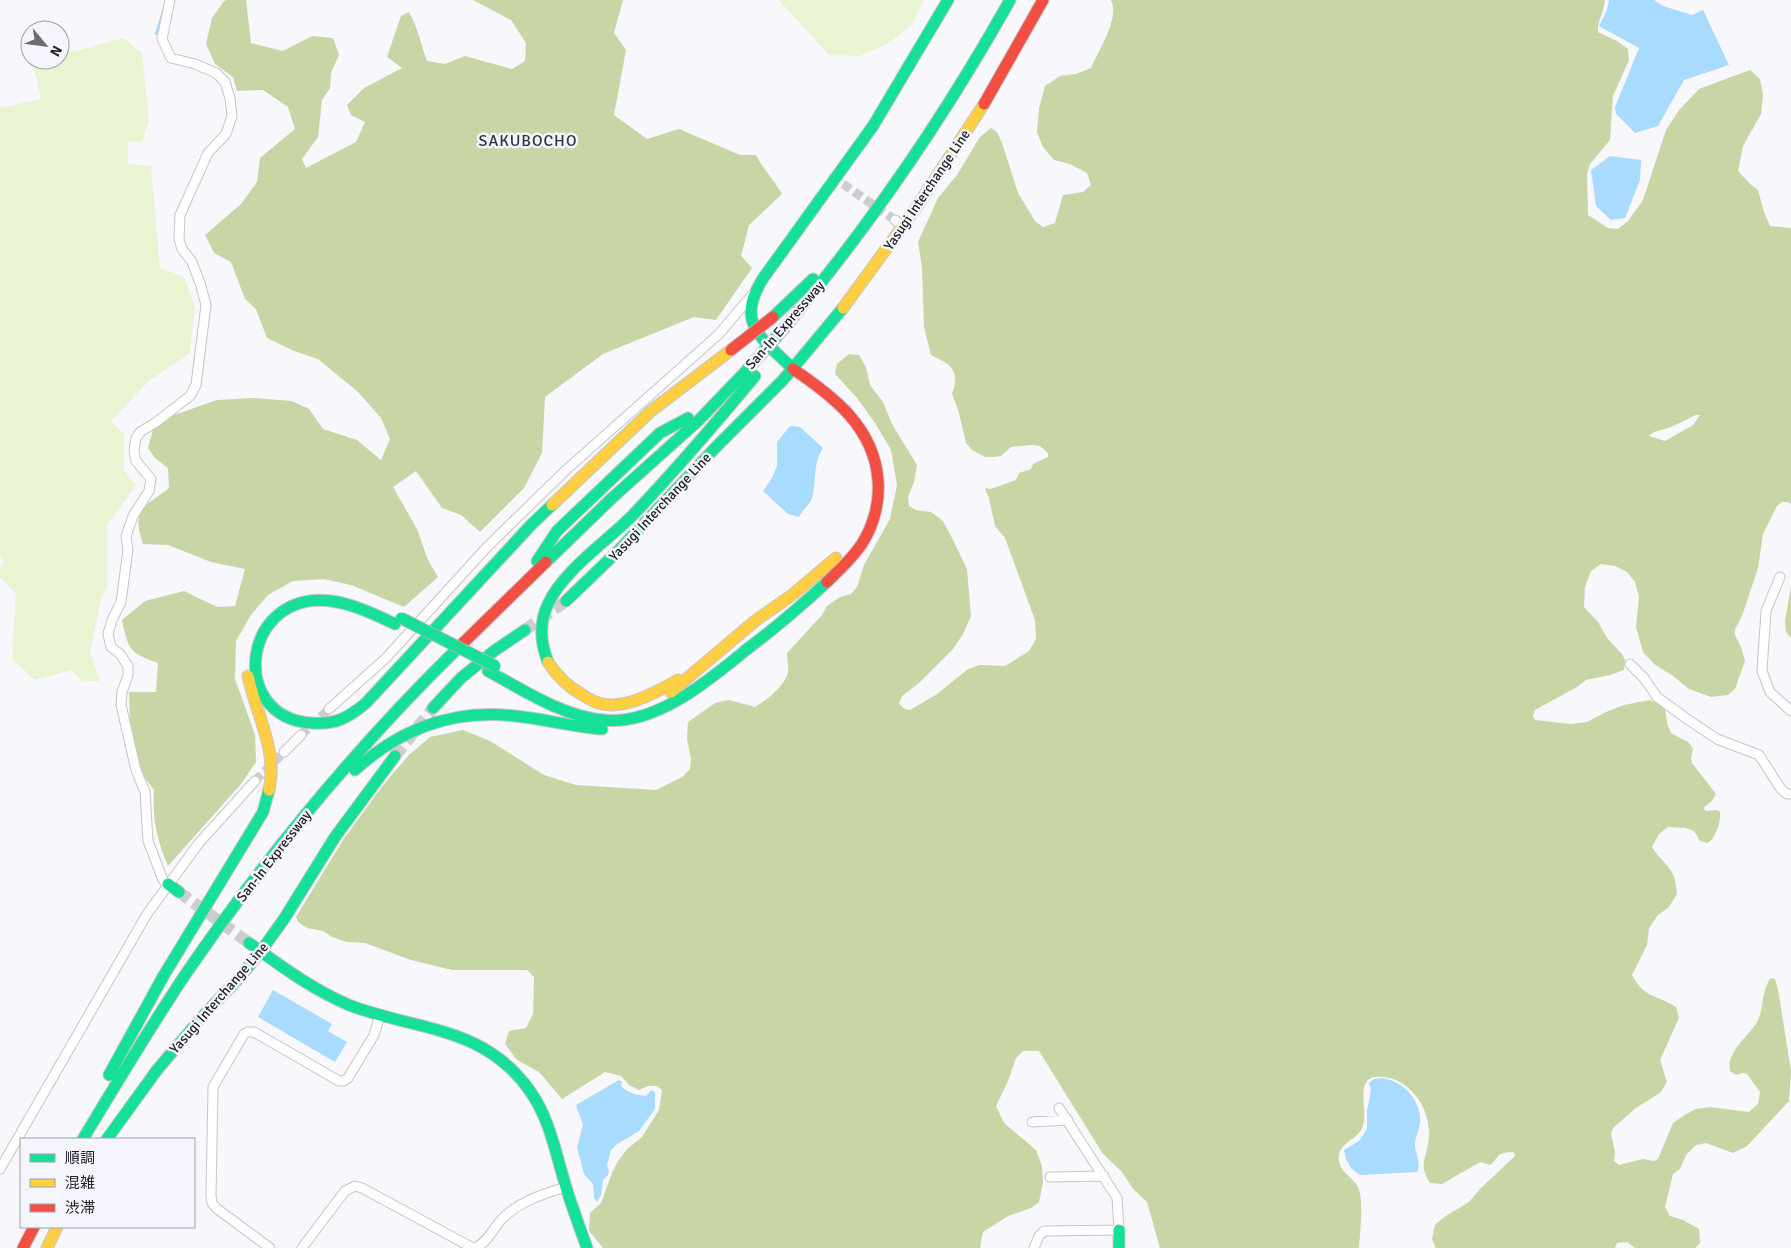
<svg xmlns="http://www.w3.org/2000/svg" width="1791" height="1248" font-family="Signika,'Noto Sans JP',sans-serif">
  <rect width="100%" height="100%" fill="#f7f7fc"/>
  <path fill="#e9f4d2" d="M 779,0 L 923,0 L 918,13 L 911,25 L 889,43 L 860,56 L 829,55 Z
    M 123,38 L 142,53 L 149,120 L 142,142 L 128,142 L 128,164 L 151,166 L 160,268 L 184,277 L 195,307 L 190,353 L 150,380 L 111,421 L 124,434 L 124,470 L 136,485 L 107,525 L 107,588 L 101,599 L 90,652 L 100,681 L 83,681 L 71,670 L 35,680 L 12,658 L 16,594 L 0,577 L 0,566 L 4,563 L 0,555 L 0,108 L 41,99 L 32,60 L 60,60 L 60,53 L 81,50 Z"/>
  <path fill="#c8d6a5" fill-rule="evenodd" d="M 226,0 L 246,0 L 251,43 L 283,51 L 312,36 L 333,38 L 339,55 L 331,73 L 330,88 L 322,100 L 318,137 L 302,159 L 306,168 L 356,142 L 365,122 L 351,115 L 347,105 L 364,88 L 402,68 L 387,57 L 401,16 L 409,12 C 418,28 421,45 427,61 L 445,64 L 465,56 L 512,69 L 525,61 L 526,43 L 511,20 L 473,0 L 623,0 L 614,33 L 626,50 L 614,115 L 647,139 L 679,129 L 740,155 L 756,155 C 763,169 774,180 782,194 L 749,225 L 741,256 L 752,268 L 716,320 L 694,317 L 603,354 L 545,397 L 542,453 L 524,488 L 480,532 L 461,515 L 442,508 L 416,471 L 393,487 L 417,529 L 428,560 L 438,577 L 404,607 L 351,585 L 324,579 L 293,581 L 268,595 L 251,615 L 236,641 L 235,679 L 255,735 L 256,762 L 241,784 L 168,866 C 157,840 152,818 154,790 L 141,773 L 130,721 L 129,692 L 156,692 L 158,663 C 130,653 128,650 122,620 L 145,601 L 184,591 L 217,607 L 235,606 L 245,569 L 211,562 L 168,545 L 143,544 C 131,507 144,508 169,488 L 168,468 L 155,458 L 148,448 L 153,430 L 174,415 L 217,400 L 253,398 L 292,401 L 309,409 L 323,429 L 357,440 L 381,460 L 390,439 L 381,418 L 358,392 L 318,359 L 294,351 L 267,338 L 256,309 L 245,299 L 231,262 L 214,253 L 205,235 L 241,204 L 257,182 L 260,158 L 295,129 L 288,107 L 263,90 L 237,91 L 233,77 L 215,64 L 206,44 L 212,18 L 224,1 Z
    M 1111,0 L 1605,0 C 1604,12 1597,21 1598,32 L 1617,41 L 1628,49 L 1629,60 L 1613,96 L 1610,140 L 1590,164 L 1587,174 L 1588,215 L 1608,228 L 1618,229 L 1628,221 L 1643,200 L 1666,130 L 1680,109 L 1699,89 L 1750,70 L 1760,79 L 1763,95 L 1761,114 L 1743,146 L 1738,171 L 1750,184 L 1758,190 L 1764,212 L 1770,226 L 1791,228 L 1791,504 L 1788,502 L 1782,502 L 1777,506 L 1763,534 L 1758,568 L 1742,616 L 1735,629 L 1735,635 L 1741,647 L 1745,661 L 1735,689 L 1728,695 L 1711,697 L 1689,689 L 1673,676 L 1654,664 L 1643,652 L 1636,627 L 1639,597 L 1635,582 L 1627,572 L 1615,566 L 1601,564 L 1591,571 L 1585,587 L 1584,607 L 1598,622 L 1607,638 L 1622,654 L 1625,660 L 1624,670 L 1610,675 L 1586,680 L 1577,687 L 1535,710 L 1533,716 L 1535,720 L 1571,724 L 1587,722 L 1606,712 L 1624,705 L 1650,700 L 1665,707 L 1667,723 L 1671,733 L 1688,742 L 1693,748 L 1691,758 L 1692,763 L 1716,794 L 1712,801 L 1703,808 L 1706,811 L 1717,810 L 1720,812 C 1721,822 1716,837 1708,843 L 1700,841 L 1694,831 L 1685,828 L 1668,827 L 1659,834 L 1652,847 C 1658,858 1670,865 1674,877 C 1676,883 1676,889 1677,894 L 1669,907 L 1658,915 L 1649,928 L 1647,945 L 1632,975 C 1645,999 1656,994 1676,1007 L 1679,1018 L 1660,1060 L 1667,1082 L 1661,1092 L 1636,1108 L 1613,1128 L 1611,1134 L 1615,1152 L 1614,1161 L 1619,1165 L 1643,1159 L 1654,1161 L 1658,1159 L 1673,1123 L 1686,1114 L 1696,1109 L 1710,1107 L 1749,1112 L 1758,1104 L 1760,1092 L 1747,1074 L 1743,1073 L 1736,1075 L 1730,1071 C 1726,1052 1748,1037 1757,1022 C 1765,1008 1760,992 1771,978 L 1775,979 L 1778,989 L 1791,1071 L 1789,1101 L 1747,1146 L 1733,1153 L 1706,1143 L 1696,1145 L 1686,1155 L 1680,1169 L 1673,1174 L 1665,1207 L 1670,1216 L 1683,1220 L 1699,1229 L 1700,1243 L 1695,1248 L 1635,1248 L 1627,1242 L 1617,1243 L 1615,1248 L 1436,1248 L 1432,1239 L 1435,1225 L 1444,1217 L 1469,1202 L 1481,1188 L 1515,1156 L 1515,1154 L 1513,1152 C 1495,1153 1501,1156 1490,1165 L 1480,1162 L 1442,1184 L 1430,1183 C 1419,1165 1425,1162 1428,1144 C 1431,1128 1427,1113 1419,1100 C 1412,1090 1401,1080 1389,1078 C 1348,1069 1371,1109 1362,1128 C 1357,1140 1340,1142 1339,1156 C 1337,1171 1353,1177 1358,1187 C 1364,1199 1360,1234 1359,1248 L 1160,1248 L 1147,1202 L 1134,1190 L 1121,1171 L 1103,1154 L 1039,1051 L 1023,1051 L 1016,1058 L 1008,1081 L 996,1106 L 1004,1123 L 1036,1150 L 1042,1166 L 1043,1182 L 1039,1202 L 1031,1208 L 1008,1216 L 983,1232 L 980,1248 L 603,1248 L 589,1231 L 590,1213 L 601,1203 L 612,1173 L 618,1161 L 627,1149 L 642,1137 L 659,1110 L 662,1090 L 657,1086 L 648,1086 L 639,1090 L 629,1085 L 621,1076 L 605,1072 L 562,1099 L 539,1072 L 517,1060 L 505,1044 L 509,1031 L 526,1028 L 533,1014 L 534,977 L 527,970 L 452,970 L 411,960 L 365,943 L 347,942 L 332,937 L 323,931 L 307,928 L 298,922 L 296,917 L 343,840 L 383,785 L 409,755 L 430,737 L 463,730 L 490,741 L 544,775 L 576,785 L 656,790 L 682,777 L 690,769 L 691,759 L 687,739 L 688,722 L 715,703 L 729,700 L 755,707 C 768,699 783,688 788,673 C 789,667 787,659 787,653 L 822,615 L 827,606 L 840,597 L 851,594 L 857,587 L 864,565 L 890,519 L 897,485 L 891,450 L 875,423 L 857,398 L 835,374 L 837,364 L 849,354 L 859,355 L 866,367 L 870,385 L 883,402 L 892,424 L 917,465 L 914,482 L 908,497 L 909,506 L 916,510 L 931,512 L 943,521 L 952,538 L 967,569 L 971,616 L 963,634 L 953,649 L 919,683 L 902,696 L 899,703 L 903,708 L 910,710 L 937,694 L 968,669 L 980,665 L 1005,666 L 1029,651 L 1036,639 L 1035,620 L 1005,538 L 995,526 L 989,498 L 985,489 L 986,488 L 991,489 L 1016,480 L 1019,473 L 1031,469 L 1033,464 L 1048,457 L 1048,453 L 1040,446 L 1032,445 L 1011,447 L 1001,456 L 994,457 L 985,457 L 972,450 L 966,443 L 959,413 L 952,393 C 957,383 957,370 946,363 C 942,360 936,358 931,355 L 924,327 L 922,268 L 918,242 L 938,198 L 957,175 L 980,137 L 991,128 L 997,132 L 1002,143 L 1018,193 L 1035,221 L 1043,227 L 1055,223 L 1063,195 L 1083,192 L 1091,185 L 1087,173 L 1070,164 L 1054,160 L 1043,147 L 1037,132 L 1039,108 L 1045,86 L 1060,76 L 1076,74 L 1091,68 C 1099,50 1120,18 1111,0 ZM 1696,415 L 1700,415 L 1693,425 L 1665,441 L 1649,436 L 1654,432 L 1671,427 Z
    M 1791,586 L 1791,638 L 1786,632 L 1785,621 Z"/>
  <path fill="#a8dbfe" d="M 1609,0 L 1654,0 L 1663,6 L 1692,15 L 1703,10 L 1729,65 L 1684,80 L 1658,126 L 1635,133 L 1616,114 L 1615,107 L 1639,48 L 1599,26 L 1607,10 Z
    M 1610,156 L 1641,160 L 1640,180 L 1625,218 L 1611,220 L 1596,206 L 1591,170 Z
    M 790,426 L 800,427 L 823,448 C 812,466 817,480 812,498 C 810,505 802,510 799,517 L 788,514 L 763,491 L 772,478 L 777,466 L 777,442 Z
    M 273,990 L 332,1024 L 328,1031 L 347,1042 L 335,1062 L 258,1017 Z
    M 1381,1078 C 1403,1080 1422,1101 1420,1123 C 1419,1130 1416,1136 1415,1142 C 1414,1153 1422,1161 1417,1172 L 1361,1175 C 1351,1171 1345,1160 1344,1150 L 1359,1141 L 1367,1129 L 1367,1111 L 1371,1090 L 1369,1083 L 1374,1079 Z
    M 619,1080 L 622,1082 L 621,1086 C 628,1093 636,1095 646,1096 L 651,1090 L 655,1092 L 655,1109 L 639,1131 L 616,1145 L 611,1150 L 607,1165 L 609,1171 L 608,1175 L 603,1180 L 601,1195 L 597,1202 L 594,1198 L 593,1184 L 584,1174 L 577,1147 L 583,1125 L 576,1105 Z"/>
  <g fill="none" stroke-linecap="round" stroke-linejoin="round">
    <path stroke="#a8dbfe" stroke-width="2.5" d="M 156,34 L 165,5"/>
    <path stroke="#ccccd1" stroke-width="9" stroke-dasharray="9 4.5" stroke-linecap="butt" d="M 843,184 L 895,220
      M 301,735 L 329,709
      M 255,781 L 284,752"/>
    <path stroke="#ccccd1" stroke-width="12" stroke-dasharray="12 6" stroke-linecap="butt" d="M 525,630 L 566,601
      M 395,756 L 433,708
      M 179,892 L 249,943"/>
    <defs>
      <path id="street" d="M 895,220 L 903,226
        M 1780,577 L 1766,611 L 1762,671 L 1770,692 L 1791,711
        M 1630,664 L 1644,678 L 1657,697 L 1687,719 L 1717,739 L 1759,755 L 1781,789 L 1787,794 L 1791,794
        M 329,709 L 386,658 L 488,546 L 566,470 L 719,334 L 753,294
        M 284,752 L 301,735
        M 168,884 L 163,880 L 148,841 L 145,792 L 136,770 L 121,705 L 122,692 L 128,675 L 128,666 L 120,654 L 111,647 L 108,634 L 112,620 L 121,602 L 128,550 L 126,536 L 133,516 L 149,491 L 151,479 L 136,461 L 134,451 L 136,438 L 140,432 L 155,423 L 190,396 L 196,385 L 206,305 L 200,283 L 192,262 L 182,249 L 179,239 L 180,215 L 208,153 L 226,134 L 232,116 L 230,98 L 225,82 L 216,73 L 195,64 L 171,58 L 162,39 L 170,0
        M 1032,1122 L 1068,1120
        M 0,1169 L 147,914 L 199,843 L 255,781
        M 1050,1177 L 1104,1176
        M 270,1248 L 216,1208 L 212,1203 L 211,1196 L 213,1087 L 244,1034 L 248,1032 L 254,1032 L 339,1081 L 344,1081 L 348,1078 L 374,1035 L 380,1015
        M 302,1248 L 345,1191 L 355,1186 L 362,1188 L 473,1248
        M 475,1248 C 488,1243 494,1226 504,1217 C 522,1200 544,1194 566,1187
        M 1034,1248 L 1039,1236 L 1044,1231 L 1119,1230 L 1117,1198 L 1059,1108"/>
      <path id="fast" d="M 773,317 L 813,279
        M 786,326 C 871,224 945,116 1010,0
        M 793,369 C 761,337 734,323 764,277 L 873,126 L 948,0
        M 537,561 L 557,531 L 660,433 L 688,418
        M 546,562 L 612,498 L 698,421 L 747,370
        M 566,601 L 619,550 L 715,448 L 783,380 L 843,308
        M 395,624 C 374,614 353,604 331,601 C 242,590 227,717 311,723 C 335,725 348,718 366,703 L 532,524 L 552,505
        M 548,662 C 540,642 539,623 548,604 C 563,571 606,542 632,516 C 675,471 715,424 755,376
        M 488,671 C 523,690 562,716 603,720 C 655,726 708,681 746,650 C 774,629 801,606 827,582
        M 433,708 L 461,678 L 494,651 L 525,630
        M 355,770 C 400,729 454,709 515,716 C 545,719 573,727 602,729
        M 168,884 L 179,892
        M 249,943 C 281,966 313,990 349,1005 C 416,1031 484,1025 530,1091 C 550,1119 556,1155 566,1187 C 572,1207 580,1228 587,1248
        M 109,1075 L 164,975 L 263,812 L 269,790
        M 83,1139 C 116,1084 149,1029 185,975 C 265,858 357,747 458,648
        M 107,1139 L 157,1070 L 201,1018 L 240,977 L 261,951 L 284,919 L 335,837 L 395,756
        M 1119,1230 L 1119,1248"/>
      <path id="slow" d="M 843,308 L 916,208 L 984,104
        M 552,505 L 651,411 L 731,350
        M 548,662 C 557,676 567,686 581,694 C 586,697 592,701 598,703 C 625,711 656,692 678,680
        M 248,676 C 256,714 278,750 269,790
        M 671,692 L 755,621 L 792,595 L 836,558
        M 47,1248 L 57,1227"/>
      <path id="jam" d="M 984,104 L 1043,0
        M 793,369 C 833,396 874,427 878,480 C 880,501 874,524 863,542 C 854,557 840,569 827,582
        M 458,648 L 546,562
        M 23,1248 L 34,1227"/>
    </defs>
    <use href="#street" stroke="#c6c6ca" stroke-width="11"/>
    <use href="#fast" stroke="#c6c6ca" stroke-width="13"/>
    <use href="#slow" stroke="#c6c6ca" stroke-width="13"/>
    <use href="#jam" stroke="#c6c6ca" stroke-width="13"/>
    <use href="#street" stroke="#fefeff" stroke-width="9"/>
    <use href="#fast" stroke="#16e098" stroke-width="11"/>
    <use href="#slow" stroke="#ffcf43" stroke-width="11"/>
    <use href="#jam" stroke="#f24e42" stroke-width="11"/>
    <defs>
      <path id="fast-bridge" d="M 747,370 L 786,326
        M 401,618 L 495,666"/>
      <path id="jam-bridge" d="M 731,350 L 773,317"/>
    </defs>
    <use href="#fast-bridge" stroke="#beb0bc" stroke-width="13" stroke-linecap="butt"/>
    <use href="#jam-bridge" stroke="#beb0bc" stroke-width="13" stroke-linecap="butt"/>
    <use href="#fast-bridge" stroke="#16e098" stroke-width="11"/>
    <use href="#jam-bridge" stroke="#f24e42" stroke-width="11"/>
  </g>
  <g text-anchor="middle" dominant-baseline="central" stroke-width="5" stroke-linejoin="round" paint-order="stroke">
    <g font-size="14" fill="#212125" stroke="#f5f5fe">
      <text transform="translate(927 190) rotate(-56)">Yasugi Interchange Line</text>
      <text transform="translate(785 325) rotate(-49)">San-In Expressway</text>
      <text transform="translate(660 507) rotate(-47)">Yasugi Interchange Line</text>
      <text transform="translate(274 856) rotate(-52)">San-In Expressway</text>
      <text transform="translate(219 998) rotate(-49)">Yasugi Interchange Line</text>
    </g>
    <g font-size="16" letter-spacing="1" fill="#313139" stroke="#f5f5fe">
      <text x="528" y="141">SAKUBOCHO</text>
    </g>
  </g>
  <rect x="20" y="1138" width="175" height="90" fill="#f5f5fe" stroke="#a0a0a7"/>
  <rect x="30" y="1154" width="25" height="8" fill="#16e098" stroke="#a0a0a7"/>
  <text x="65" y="1163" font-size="15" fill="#212125">順調</text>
  <rect x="30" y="1179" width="25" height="8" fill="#ffcf43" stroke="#a0a0a7"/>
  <text x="65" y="1188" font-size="15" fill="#212125">混雑</text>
  <rect x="30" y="1204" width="25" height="8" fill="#f24e42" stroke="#a0a0a7"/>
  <text x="65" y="1213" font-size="15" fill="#212125">渋滞</text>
  <g transform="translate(45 45) rotate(119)"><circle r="24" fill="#f5f5fe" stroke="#a0a0a7"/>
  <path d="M0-4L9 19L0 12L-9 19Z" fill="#6c6c70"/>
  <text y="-8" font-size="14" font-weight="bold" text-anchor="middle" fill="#212125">N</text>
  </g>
</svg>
